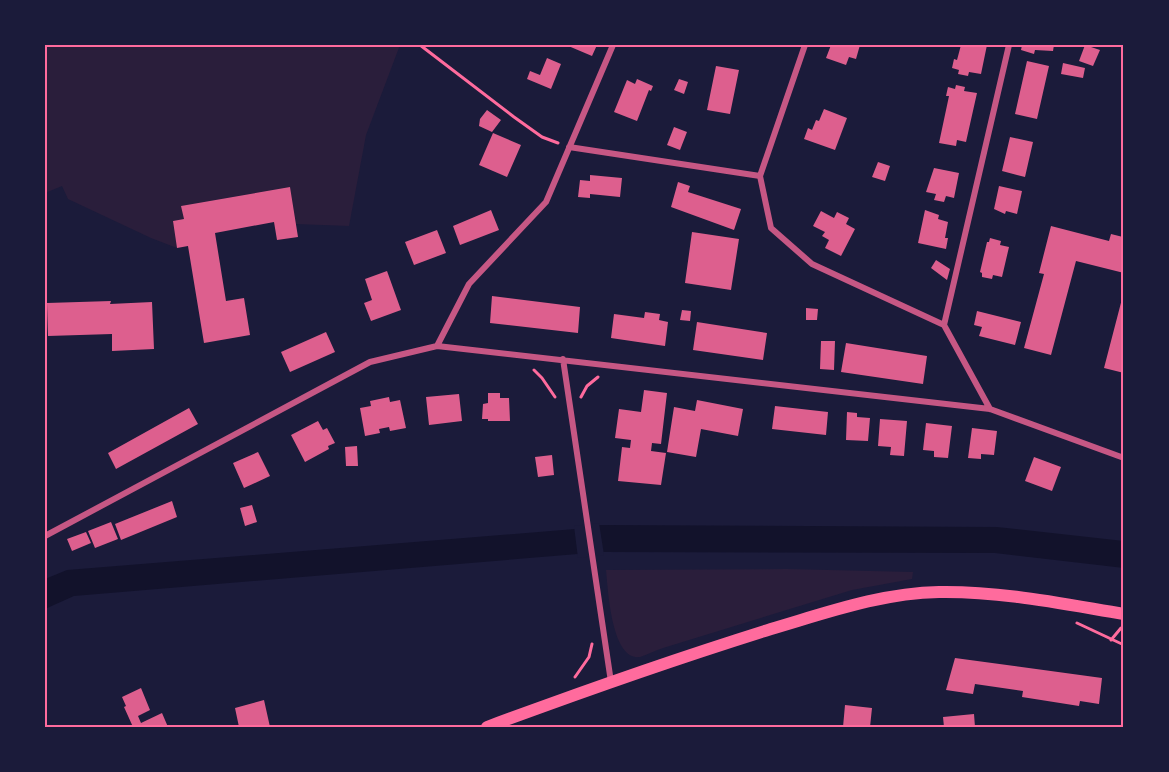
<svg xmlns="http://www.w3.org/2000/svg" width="1169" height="772" font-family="'Work Sans',sans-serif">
  <rect width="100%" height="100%" fill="#1b1b3a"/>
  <path fill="#2a1e3b" d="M 45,45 L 400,45 L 366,135 L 349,226 L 296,224 L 290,187 L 182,206 L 184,219 L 173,221 L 177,248 L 151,238 L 68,199 L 62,186 L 45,193 Z
    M 787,569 L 913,572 L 912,579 L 852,590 L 663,648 C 656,650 647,655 640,657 C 611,661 608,588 606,570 Z"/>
  <path fill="#12122b" d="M 600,525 L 997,527 L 1124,541 L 1124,568 L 995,553 L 602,552 L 74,596 L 45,609 L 45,579 L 67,570 L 575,529 Z"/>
  <path fill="#1b1b3a" d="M 599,523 L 604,555 L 578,558 L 574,526 Z"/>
  <path fill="#dd5f8e" d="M 566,45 L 597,45 L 592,56 Z
    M 831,45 L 860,45 L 856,59 L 849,57 L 846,65 L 826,58 Z
    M 961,45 L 987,45 L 981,74 L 969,72 L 968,76 L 958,74 L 959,70 L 952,68 L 954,59 L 957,60 Z
    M 1022,45 L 1054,45 L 1053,51 L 1035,50 L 1034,54 L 1021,50 Z
    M 1085,45 L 1100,50 L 1093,66 L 1079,61 Z
    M 547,58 L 561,64 L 551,89 L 527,79 L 530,71 L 540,75 Z
    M 1027,61 L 1049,66 L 1037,119 L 1015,114 Z
    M 1063,63 L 1085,68 L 1083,78 L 1061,74 Z
    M 716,66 L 739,70 L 730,114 L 707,110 Z
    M 637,79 L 653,86 L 651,91 L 649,90 L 637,121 L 614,112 L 627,80 L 635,84 Z
    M 679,79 L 688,82 L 684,94 L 674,90 Z
    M 956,85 L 965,87 L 964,91 L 977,93 L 966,142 L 957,140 L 956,146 L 939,143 L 949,96 L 946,96 L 948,87 L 955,89 Z
    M 824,109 L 847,118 L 835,150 L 804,139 L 808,128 L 812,130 L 816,120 L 819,121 Z
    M 487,110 L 501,120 L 492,132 L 479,126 L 480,119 Z
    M 674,127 L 687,132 L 680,150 L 667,145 Z
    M 493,133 L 521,145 L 507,177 L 479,165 Z
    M 1010,137 L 1033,142 L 1025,177 L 1002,171 Z
    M 878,162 L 890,166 L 885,181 L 872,177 Z
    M 934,168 L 959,173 L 954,198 L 946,196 L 944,202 L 934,200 L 936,194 L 926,192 Z
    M 590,175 L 622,178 L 620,197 L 590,194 L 590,198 L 578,197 L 580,180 L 590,181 Z
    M 678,182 L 690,186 L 688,192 L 741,209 L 734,230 L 671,207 Z
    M 999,186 L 1022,191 L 1017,214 L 1006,211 L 1005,214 L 994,209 Z
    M 290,187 L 298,237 L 277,240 L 274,222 L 215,233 L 226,301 L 244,298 L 250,335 L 204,343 L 188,246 L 177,248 L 173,221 L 184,219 L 181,206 Z
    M 491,210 L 499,230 L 460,245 L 453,226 Z
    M 925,210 L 939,215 L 938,219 L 948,222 L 945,238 L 948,238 L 946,249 L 918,243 Z
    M 821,211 L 834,218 L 837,212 L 849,218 L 846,224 L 855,229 L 841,256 L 825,248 L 829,240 L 822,236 L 825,232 L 813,226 Z
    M 1051,226 L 1109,241 L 1111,234 L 1123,237 L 1121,244 L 1124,245 L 1124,273 L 1076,261 L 1051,355 L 1024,348 L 1044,274 L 1039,273 Z
    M 437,230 L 446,253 L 414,265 L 405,242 Z
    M 692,232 L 739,239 L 731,290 L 685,283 Z
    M 990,238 L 1001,241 L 1000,245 L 1009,247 L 1002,277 L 993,275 L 992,279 L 982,277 L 982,273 L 980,272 L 987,242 L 989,242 Z
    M 936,260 L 950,269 L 947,280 L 931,268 Z
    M 387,271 L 401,310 L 371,321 L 364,303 L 372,300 L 365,279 Z
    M 1123,295 L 1124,295 L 1124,373 L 1104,368 Z
    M 492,296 L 580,307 L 578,333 L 490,323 Z
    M 111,301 L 110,304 L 152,302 L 154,349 L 112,351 L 112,334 L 48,336 L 47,303 Z
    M 806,308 L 818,309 L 817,320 L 806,320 Z
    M 682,310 L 691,311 L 690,321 L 680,320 Z
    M 977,311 L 1021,322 L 1015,345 L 979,336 L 982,327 L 974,325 Z
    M 645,312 L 660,314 L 659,320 L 668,322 L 665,346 L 611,338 L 614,314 L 644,318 Z
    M 697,322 L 767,333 L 763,360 L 693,350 Z
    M 326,332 L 335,352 L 290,372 L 281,352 Z
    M 821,341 L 835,341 L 834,370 L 820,369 Z
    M 846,343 L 927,356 L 923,384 L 841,372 Z
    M 644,390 L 667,393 L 661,444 L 652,443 L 651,451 L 666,453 L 661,485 L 618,481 L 622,447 L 630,448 L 631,440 L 615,438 L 619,409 L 641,412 Z
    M 488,393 L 500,393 L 500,398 L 509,398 L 510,421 L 488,421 L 488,419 L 482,419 L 483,404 L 488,403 Z
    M 459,394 L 462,421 L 429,425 L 426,397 Z
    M 389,397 L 390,402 L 400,400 L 406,428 L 390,431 L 389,427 L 379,429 L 380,433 L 365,436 L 360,408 L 371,406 L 370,401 Z
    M 697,400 L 743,409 L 738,436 L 701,429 L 696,457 L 667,452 L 674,407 L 695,411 Z
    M 775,406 L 828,412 L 826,435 L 772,429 Z
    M 189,408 L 198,424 L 116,469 L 108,453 Z
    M 847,412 L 857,413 L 857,417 L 870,418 L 868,441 L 846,440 Z
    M 880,419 L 907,421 L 904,456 L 890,455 L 891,447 L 878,446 Z
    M 318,421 L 323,430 L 327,428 L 335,443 L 328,446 L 329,449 L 305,462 L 291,435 Z
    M 926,423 L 952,426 L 948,458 L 934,457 L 934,451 L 923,450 Z
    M 972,428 L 997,431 L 994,455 L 981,454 L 981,459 L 968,458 Z
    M 357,446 L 358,466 L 346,466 L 345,447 Z
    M 258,452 L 270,476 L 244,488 L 233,463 Z
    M 552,455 L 554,475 L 538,477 L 535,457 Z
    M 1034,457 L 1061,467 L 1052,491 L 1025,481 Z
    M 172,501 L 177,517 L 121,540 L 115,524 Z
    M 252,505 L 257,522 L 245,526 L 240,508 Z
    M 111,522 L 118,539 L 95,548 L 88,531 Z
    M 86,532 L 91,543 L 72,551 L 67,539 Z
    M 955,658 L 1102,678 L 1099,704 L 1080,701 L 1079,706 L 1022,697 L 1023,691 L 975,684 L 973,694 L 946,690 Z
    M 141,688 L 150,710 L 138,716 L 141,723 L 162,713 L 168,727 L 133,727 L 124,707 L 126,706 L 122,697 Z
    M 264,700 L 270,727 L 239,727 L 235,708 Z
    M 845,705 L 872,708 L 870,727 L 843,727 Z
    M 974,714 L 975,727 L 944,727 L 943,717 Z"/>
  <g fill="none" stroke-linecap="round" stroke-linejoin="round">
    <path stroke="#ff6b9d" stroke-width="3" d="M 420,45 L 514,117 L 542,137 L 558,143
      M 534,370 L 542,378 L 555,397
      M 581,397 L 587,386 L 598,377
      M 1077,623 L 1124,645
      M 1111,640 L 1121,628
      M 575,677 L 589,657 L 592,644"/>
    <path stroke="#c65784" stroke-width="6" d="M 569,147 L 760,176 L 771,228 L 812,264 L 944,325
      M 760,176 L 805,45
      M 437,346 L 469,284 L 546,202 L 613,45
      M 563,359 L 611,682
      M 990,409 L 944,325 L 1009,45
      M 45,536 L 370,362 L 437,346 L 990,409 L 1124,458"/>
    <path stroke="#ff6b9d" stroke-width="12" d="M 487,727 C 581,692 675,659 771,629 C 826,613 881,593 939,592 C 1001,591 1063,604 1124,614"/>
  </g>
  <rect width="1169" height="772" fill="none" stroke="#1b1b3a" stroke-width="93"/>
  <rect x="46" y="46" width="1076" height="680" fill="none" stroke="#ff6b9d" stroke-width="2"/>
</svg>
